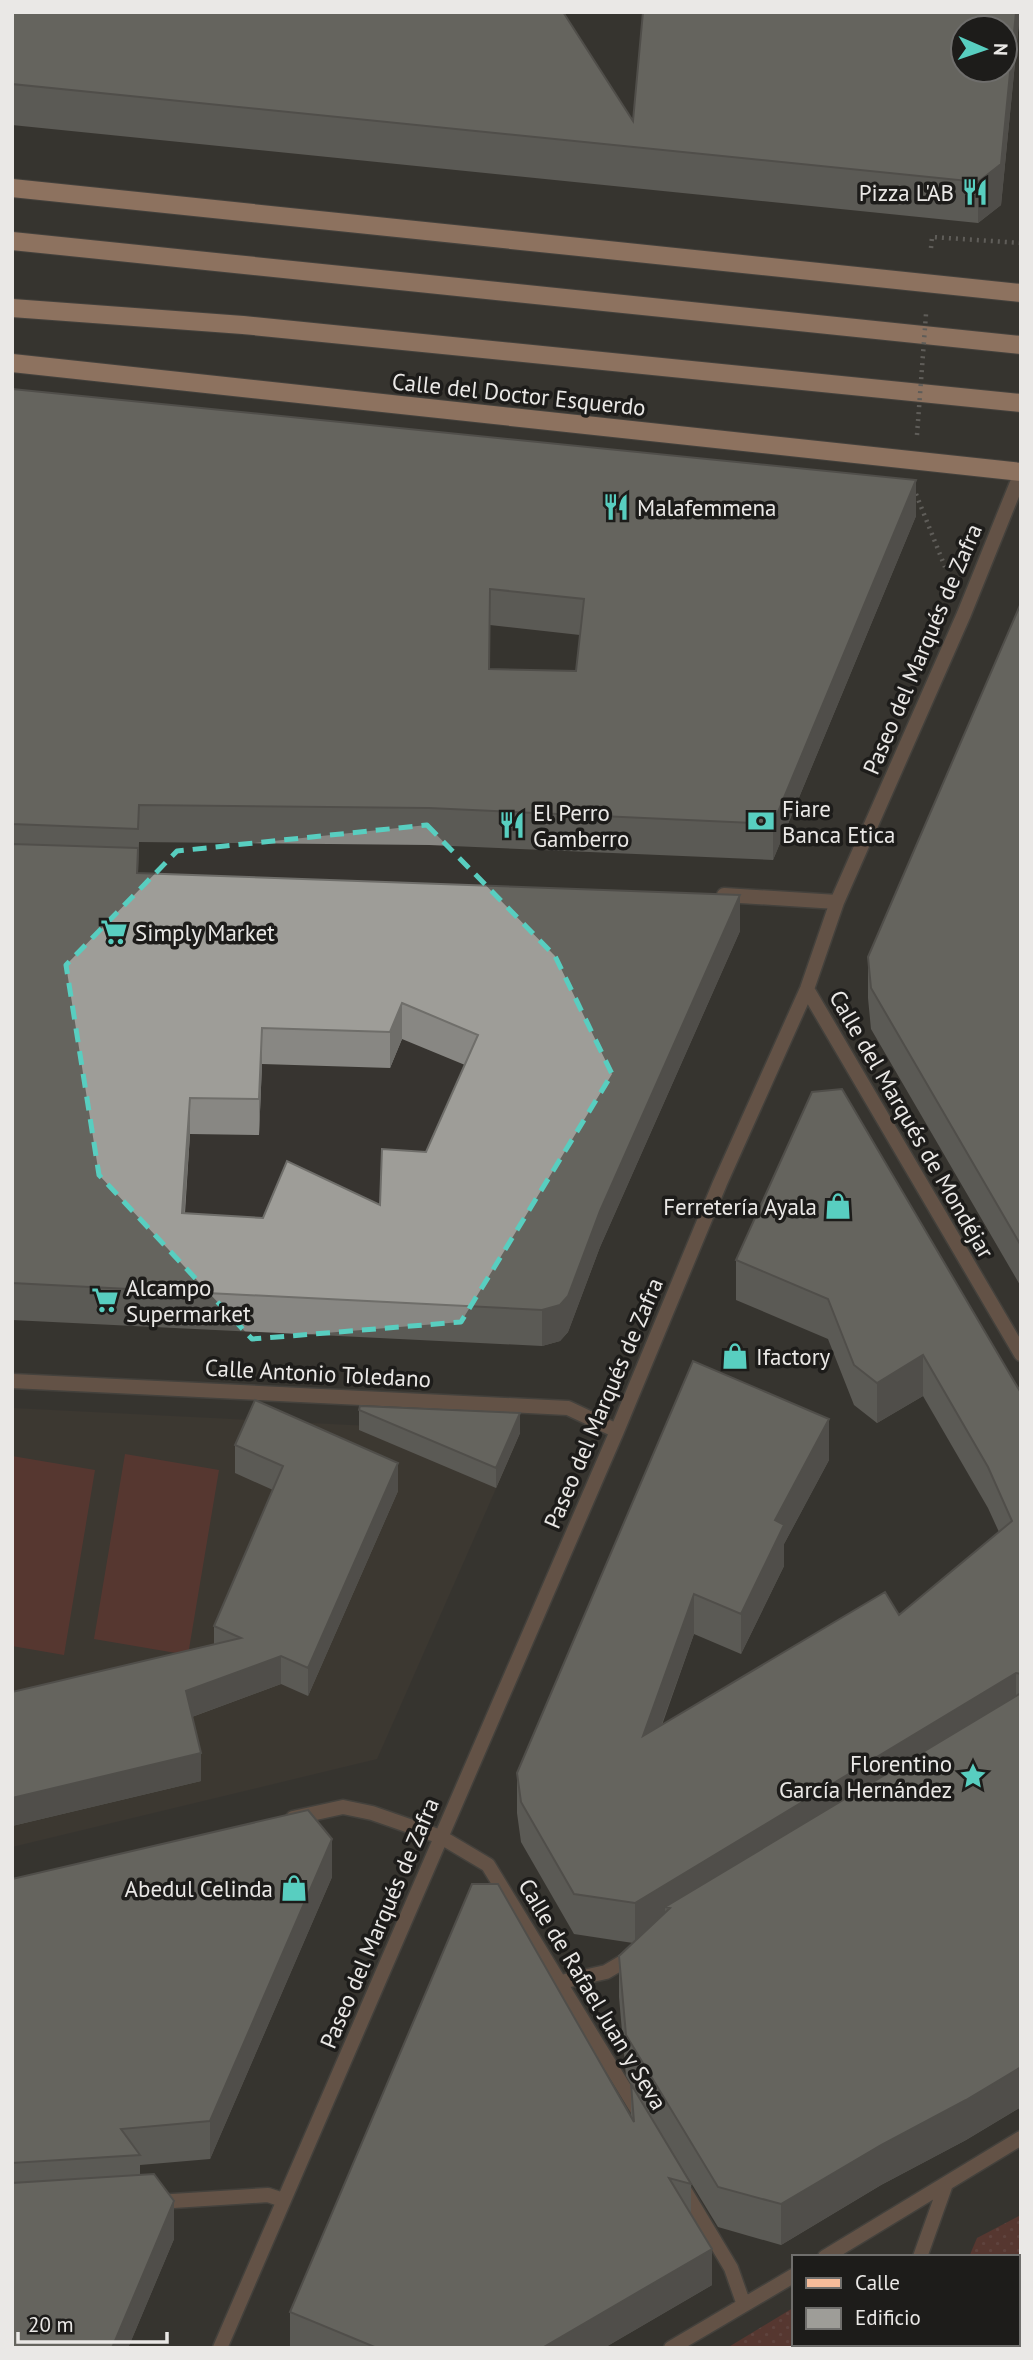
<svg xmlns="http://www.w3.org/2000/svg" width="1033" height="2360" font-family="'PT Sans',sans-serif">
  <defs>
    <pattern id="park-dots" width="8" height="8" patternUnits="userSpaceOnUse" patternTransform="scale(1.75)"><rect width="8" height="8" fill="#7d3a32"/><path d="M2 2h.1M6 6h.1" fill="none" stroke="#905650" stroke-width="1.8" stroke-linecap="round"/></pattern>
  </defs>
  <rect width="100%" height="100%" fill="#373430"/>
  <path fill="#433c34" d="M 12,1408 L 431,1429 L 516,1443 L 377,1759 L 12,1847 Z"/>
  <path fill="#7d3a32" d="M 125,1454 L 219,1470 L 188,1655 L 94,1639 Z
    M 12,1456 L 95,1470 L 64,1655 L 12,1646 Z"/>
  <path fill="url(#park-dots)" d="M 1021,2215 L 1021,2348 L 938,2348 L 939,2344 L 1017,2344 L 1017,2257 L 969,2257 L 977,2238 Z
    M 793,2308 L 793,2344 L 847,2344 L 846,2348 L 727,2348 Z"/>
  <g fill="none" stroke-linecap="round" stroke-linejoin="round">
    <defs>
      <path id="street" d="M 724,895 L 837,902
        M 807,989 L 1021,1354
        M 12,1381 L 568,1408 L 617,1431
        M 293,1818 L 343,1807 L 372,1813 L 441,1837 L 488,1865 L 640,2114
        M 561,1982 L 606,1972 L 633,1956
        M 682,2186 L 731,2268 L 744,2305
        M 157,2202 L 268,2195 L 283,2200
        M 825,2257 L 1021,2138
        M 920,2257 L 946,2184
        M 220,2348 L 617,1431 L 720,1183 L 807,989 L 837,902 L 964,614 L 1021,473
        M 671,2348 L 793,2276
        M 892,2348 L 893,2344"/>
      <path id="primary" d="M 12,188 L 1021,293
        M 12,241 L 1021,345
        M 12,308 L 243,325 L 1021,403
        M 12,363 L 1021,472"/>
    </defs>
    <use href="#street" stroke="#54514d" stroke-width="17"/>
    <use href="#primary" stroke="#54514d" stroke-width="20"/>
    <path stroke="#918f8c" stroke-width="4.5" stroke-dasharray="2 5" stroke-linecap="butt" d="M 931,248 L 932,237 L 1021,243
      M 916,494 L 945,567"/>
    <use href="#street" stroke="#9a7763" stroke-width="14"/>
    <use href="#primary" stroke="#f6bc9a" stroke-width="18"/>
    <path stroke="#918f8c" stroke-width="4.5" stroke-dasharray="2 5" stroke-linecap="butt" d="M 917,435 L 926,314"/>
  </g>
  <path fill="#888783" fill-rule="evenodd" d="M 12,12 L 633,121 L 1020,12 L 1001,205 L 978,223 L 12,125 Z
    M 12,389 L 916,516 L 773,860 L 429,845 L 139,842 L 138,873 L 740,931 L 600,1247 L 568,1332 L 560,1341 L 542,1346 L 12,1320 ZM 490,625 L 580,635 L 576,671 L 490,669 ZM 402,1039 L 465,1065 L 426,1152 L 380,1205 L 263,1218 L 185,1213 L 190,1134 L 259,1135 L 262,1064 L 390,1068 Z
    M 1021,603 L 1021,1284 L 1020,1285 L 871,1029 L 868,998 L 868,957 Z
    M 812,1092 L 1021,1393 L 1021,2107 L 966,2140 L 881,2185 L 781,2245 L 718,2227 L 626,2076 L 619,1997 L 619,1956 L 633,1943 L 574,1934 L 521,1842 L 517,1813 L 517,1773 L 693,1361 L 829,1460 L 784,1544 L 784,1566 L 741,1654 L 694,1634 L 662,1725 L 899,1615 L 999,1532 L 988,1508 L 923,1396 L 877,1423 L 854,1405 L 828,1339 L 736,1300 L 736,1260 Z
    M 359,1410 L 520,1433 L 496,1488 L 359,1430 Z
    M 235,1445 L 398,1491 L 308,1696 L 281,1684 L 192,1717 L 201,1781 L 12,1826 L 12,1692 L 214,1644 L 214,1626 L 273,1490 L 235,1473 Z
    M 332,1877 L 210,2159 L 140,2165 L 140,2175 L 174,2239 L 128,2348 L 12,2348 L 12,1879 Z
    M 631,2084 L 691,2184 L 691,2214 L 712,2285 L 604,2348 L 290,2348 L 290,2312 L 631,2116 Z"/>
  <path fill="#6f6e6a" d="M 1016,12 L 1020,12 L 1001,205 L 978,223 L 978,182 Z
    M 916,480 L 916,516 L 773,860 L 773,824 Z
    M 740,895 L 740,931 L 600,1247 L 568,1332 L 560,1341 L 542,1346 L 542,1310 L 600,1211 Z
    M 402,1003 L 402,1039 L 390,1068 L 390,1032 Z
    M 262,1028 L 262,1064 L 259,1135 L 259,1099 Z
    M 190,1098 L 190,1134 L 182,1249 L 182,1213 Z
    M 1020,1244 L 1021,1244 L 1020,1285 Z
    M 923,1355 L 923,1396 L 877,1423 L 877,1383 Z
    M 520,1413 L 520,1433 L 496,1488 L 496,1468 Z
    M 829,1419 L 829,1460 L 784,1544 L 784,1566 L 741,1654 L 741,1614 L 775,1520 Z
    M 398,1463 L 398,1491 L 308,1696 L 308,1668 Z
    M 694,1594 L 694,1634 L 643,1776 L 643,1736 Z
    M 281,1656 L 281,1684 L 186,1719 L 186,1691 Z
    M 1016,1673 L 1016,1714 L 665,1907 L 665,1925 L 635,1943 L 635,1903 Z
    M 201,1753 L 201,1781 L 12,1826 L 12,1798 Z
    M 332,1839 L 332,1877 L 210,2159 L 210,2121 Z
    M 1021,2067 L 1021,2107 L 966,2140 L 881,2185 L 781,2245 L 781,2204 L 881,2145 Z
    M 174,2201 L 174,2239 L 128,2348 L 112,2348 Z
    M 712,2249 L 712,2285 L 604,2348 L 542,2348 Z"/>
  <path fill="#9e9d98" stroke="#6f6e6a" stroke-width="2" fill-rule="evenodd" d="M 12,12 L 563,12 L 633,121 L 643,12 L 1016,12 L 1001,164 L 978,182 L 12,84 ZM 963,28 L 1005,28 L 1005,70 L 963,70 Z
    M 12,389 L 916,480 L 773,824 L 429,808 L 139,805 L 138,829 L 12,824 ZM 490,589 L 584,599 L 576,671 L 489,669 Z
    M 1021,603 L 1021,1244 L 1020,1244 L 871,988 L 868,957 Z
    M 12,844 L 138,848 L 137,873 L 740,895 L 600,1211 L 568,1296 L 560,1305 L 542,1310 L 12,1283 ZM 402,1003 L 478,1035 L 426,1152 L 382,1149 L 380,1205 L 287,1161 L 263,1218 L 182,1213 L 190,1098 L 259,1099 L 262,1028 L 390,1032 Z
    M 842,1089 L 1021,1393 L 1021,1674 L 1016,1673 L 635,1903 L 574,1894 L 521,1802 L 517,1773 L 693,1361 L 829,1419 L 775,1520 L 784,1525 L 741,1614 L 694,1594 L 643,1736 L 885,1592 L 899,1615 L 1012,1521 L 988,1467 L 923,1355 L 877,1383 L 854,1365 L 828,1299 L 736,1260 L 812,1092 Z
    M 255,1400 L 398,1463 L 308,1668 L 281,1656 L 186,1691 L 201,1753 L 12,1798 L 12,1692 L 241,1638 L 214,1626 L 283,1466 L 235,1445 Z
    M 360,1406 L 520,1413 L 496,1468 L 359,1410 Z
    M 1021,1693 L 1021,2067 L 966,2100 L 881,2145 L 781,2204 L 718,2187 L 626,2035 L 619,1956 L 670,1908 L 665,1907 Z
    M 308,1810 L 332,1839 L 210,2121 L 121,2129 L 140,2155 L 12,2163 L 12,1879 Z
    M 472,1884 L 498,1884 L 634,2122 L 631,2084 L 691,2184 L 669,2178 L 712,2249 L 542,2348 L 377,2348 L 290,2312 Z
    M 154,2174 L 174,2201 L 112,2348 L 12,2348 L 12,2183 Z"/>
  <path d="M0 0H1033V2360H0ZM 427,825 L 555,956 L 612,1074 L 461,1322 L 252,1339 L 99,1175 L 66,965 L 177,851 Z" fill="#373430" fill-opacity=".55" fill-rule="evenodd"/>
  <path fill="none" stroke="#58cec0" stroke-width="5" stroke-dasharray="14 9" stroke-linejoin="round" d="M 427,825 L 555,956 L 612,1074 L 461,1322 L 252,1339 L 99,1175 L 66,965 L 177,851 Z"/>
  <defs>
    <symbol id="restaurant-bare" viewBox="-9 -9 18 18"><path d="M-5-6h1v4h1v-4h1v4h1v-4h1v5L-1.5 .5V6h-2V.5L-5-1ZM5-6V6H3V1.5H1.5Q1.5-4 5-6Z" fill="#58cec0" stroke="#1d1c1a" stroke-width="2.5" paint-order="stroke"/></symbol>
    <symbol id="bank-bare" viewBox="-9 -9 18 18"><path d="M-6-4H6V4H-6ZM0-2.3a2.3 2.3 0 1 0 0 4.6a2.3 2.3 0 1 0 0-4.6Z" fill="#58cec0" stroke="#1d1c1a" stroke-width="2.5" paint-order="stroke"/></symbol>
    <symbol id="supermarket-bare" viewBox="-9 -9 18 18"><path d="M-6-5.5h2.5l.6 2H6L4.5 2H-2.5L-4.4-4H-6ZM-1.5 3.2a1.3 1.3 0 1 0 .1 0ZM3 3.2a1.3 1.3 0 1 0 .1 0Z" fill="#58cec0" stroke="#1d1c1a" stroke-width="2.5" paint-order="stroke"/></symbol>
    <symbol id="shop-bare" viewBox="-9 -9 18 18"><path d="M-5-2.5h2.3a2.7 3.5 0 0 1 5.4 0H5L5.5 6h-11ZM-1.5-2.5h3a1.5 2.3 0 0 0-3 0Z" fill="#58cec0" stroke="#1d1c1a" stroke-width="2.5" paint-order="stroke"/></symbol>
    <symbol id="sight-bare" viewBox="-9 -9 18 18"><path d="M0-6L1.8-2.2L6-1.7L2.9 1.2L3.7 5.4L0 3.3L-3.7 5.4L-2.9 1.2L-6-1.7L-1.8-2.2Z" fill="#58cec0" stroke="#1d1c1a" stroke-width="2.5" paint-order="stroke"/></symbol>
  </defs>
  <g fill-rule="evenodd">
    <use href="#restaurant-bare" x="956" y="173" width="38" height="38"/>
    <use href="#restaurant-bare" x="597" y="488" width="38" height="38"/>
    <use href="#bank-bare" x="742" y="802" width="38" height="38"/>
    <use href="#restaurant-bare" x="493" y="806" width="38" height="38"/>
    <use href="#supermarket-bare" x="95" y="913" width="38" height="38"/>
    <use href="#shop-bare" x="819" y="1187" width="38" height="38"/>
    <use href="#supermarket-bare" x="86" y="1281" width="38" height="38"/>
    <use href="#shop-bare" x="716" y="1337" width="38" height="38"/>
    <use href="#sight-bare" x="954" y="1757" width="38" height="38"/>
    <use href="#shop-bare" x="275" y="1869" width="38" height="38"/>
  </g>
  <g text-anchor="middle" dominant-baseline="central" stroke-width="7" stroke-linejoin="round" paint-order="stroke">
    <g font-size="23" fill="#eae8e6" stroke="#1d1c1a" text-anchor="start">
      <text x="954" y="192" text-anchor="end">Pizza L'AB</text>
      <text x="637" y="507">Malafemmena</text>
      <text x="782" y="808">Fiare<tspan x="782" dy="26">Banca Etica</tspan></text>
      <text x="533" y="812">El Perro<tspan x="533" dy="26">Gamberro</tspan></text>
      <text x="135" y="932">Simply Market</text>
      <text x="817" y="1206" text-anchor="end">Ferretería Ayala</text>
      <text x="126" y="1287">Alcampo<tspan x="126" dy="26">Supermarket</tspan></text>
      <text x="756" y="1356">Ifactory</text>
      <text x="952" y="1763" text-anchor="end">Florentino<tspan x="952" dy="26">García Hernández</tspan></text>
      <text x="273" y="1888" text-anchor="end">Abedul Celinda</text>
    </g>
    <g font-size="23" fill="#eae8e6" stroke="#1d1c1a">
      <text transform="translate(519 394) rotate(6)">Calle del Doctor Esquerdo</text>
      <text transform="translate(922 649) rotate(-67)">Paseo del Marqués de Zafra</text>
      <text transform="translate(912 1124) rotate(60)">Calle del Marqués de Mondéjar</text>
      <text transform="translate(318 1373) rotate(3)">Calle Antonio Toledano</text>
      <text transform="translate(603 1403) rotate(-67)">Paseo del Marqués de Zafra</text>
      <text transform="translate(379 1923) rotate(-67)">Paseo del Marqués de Zafra</text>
      <text transform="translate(593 1994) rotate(59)">Calle de Rafael Juan y Seva</text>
    </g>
  </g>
  <rect width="1033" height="2360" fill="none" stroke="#eae8e6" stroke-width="28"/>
  <rect x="792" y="2255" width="228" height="91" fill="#1d1c1a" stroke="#6f6e6c" stroke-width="2"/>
  <rect x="806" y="2278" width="35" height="10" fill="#f6bc9a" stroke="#6f6e6c" stroke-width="2"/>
  <text x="855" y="2290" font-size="21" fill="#eae8e6">Calle</text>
  <rect x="806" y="2308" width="35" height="21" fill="#9e9d98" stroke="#6f6e6c" stroke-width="2"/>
  <text x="855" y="2325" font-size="21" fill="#eae8e6">Edificio</text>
  <g transform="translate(984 49) rotate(92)"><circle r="33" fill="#1d1c1a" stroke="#6f6e6c" stroke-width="2"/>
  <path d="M0-5L12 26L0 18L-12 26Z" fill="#58cec0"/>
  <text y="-10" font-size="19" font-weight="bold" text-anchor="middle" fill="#eae8e6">N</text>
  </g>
  <path d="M18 2332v10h149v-10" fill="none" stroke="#eae8e6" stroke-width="3.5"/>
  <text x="28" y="2332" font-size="21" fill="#eae8e6" stroke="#1d1c1a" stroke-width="5" paint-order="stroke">20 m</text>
</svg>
